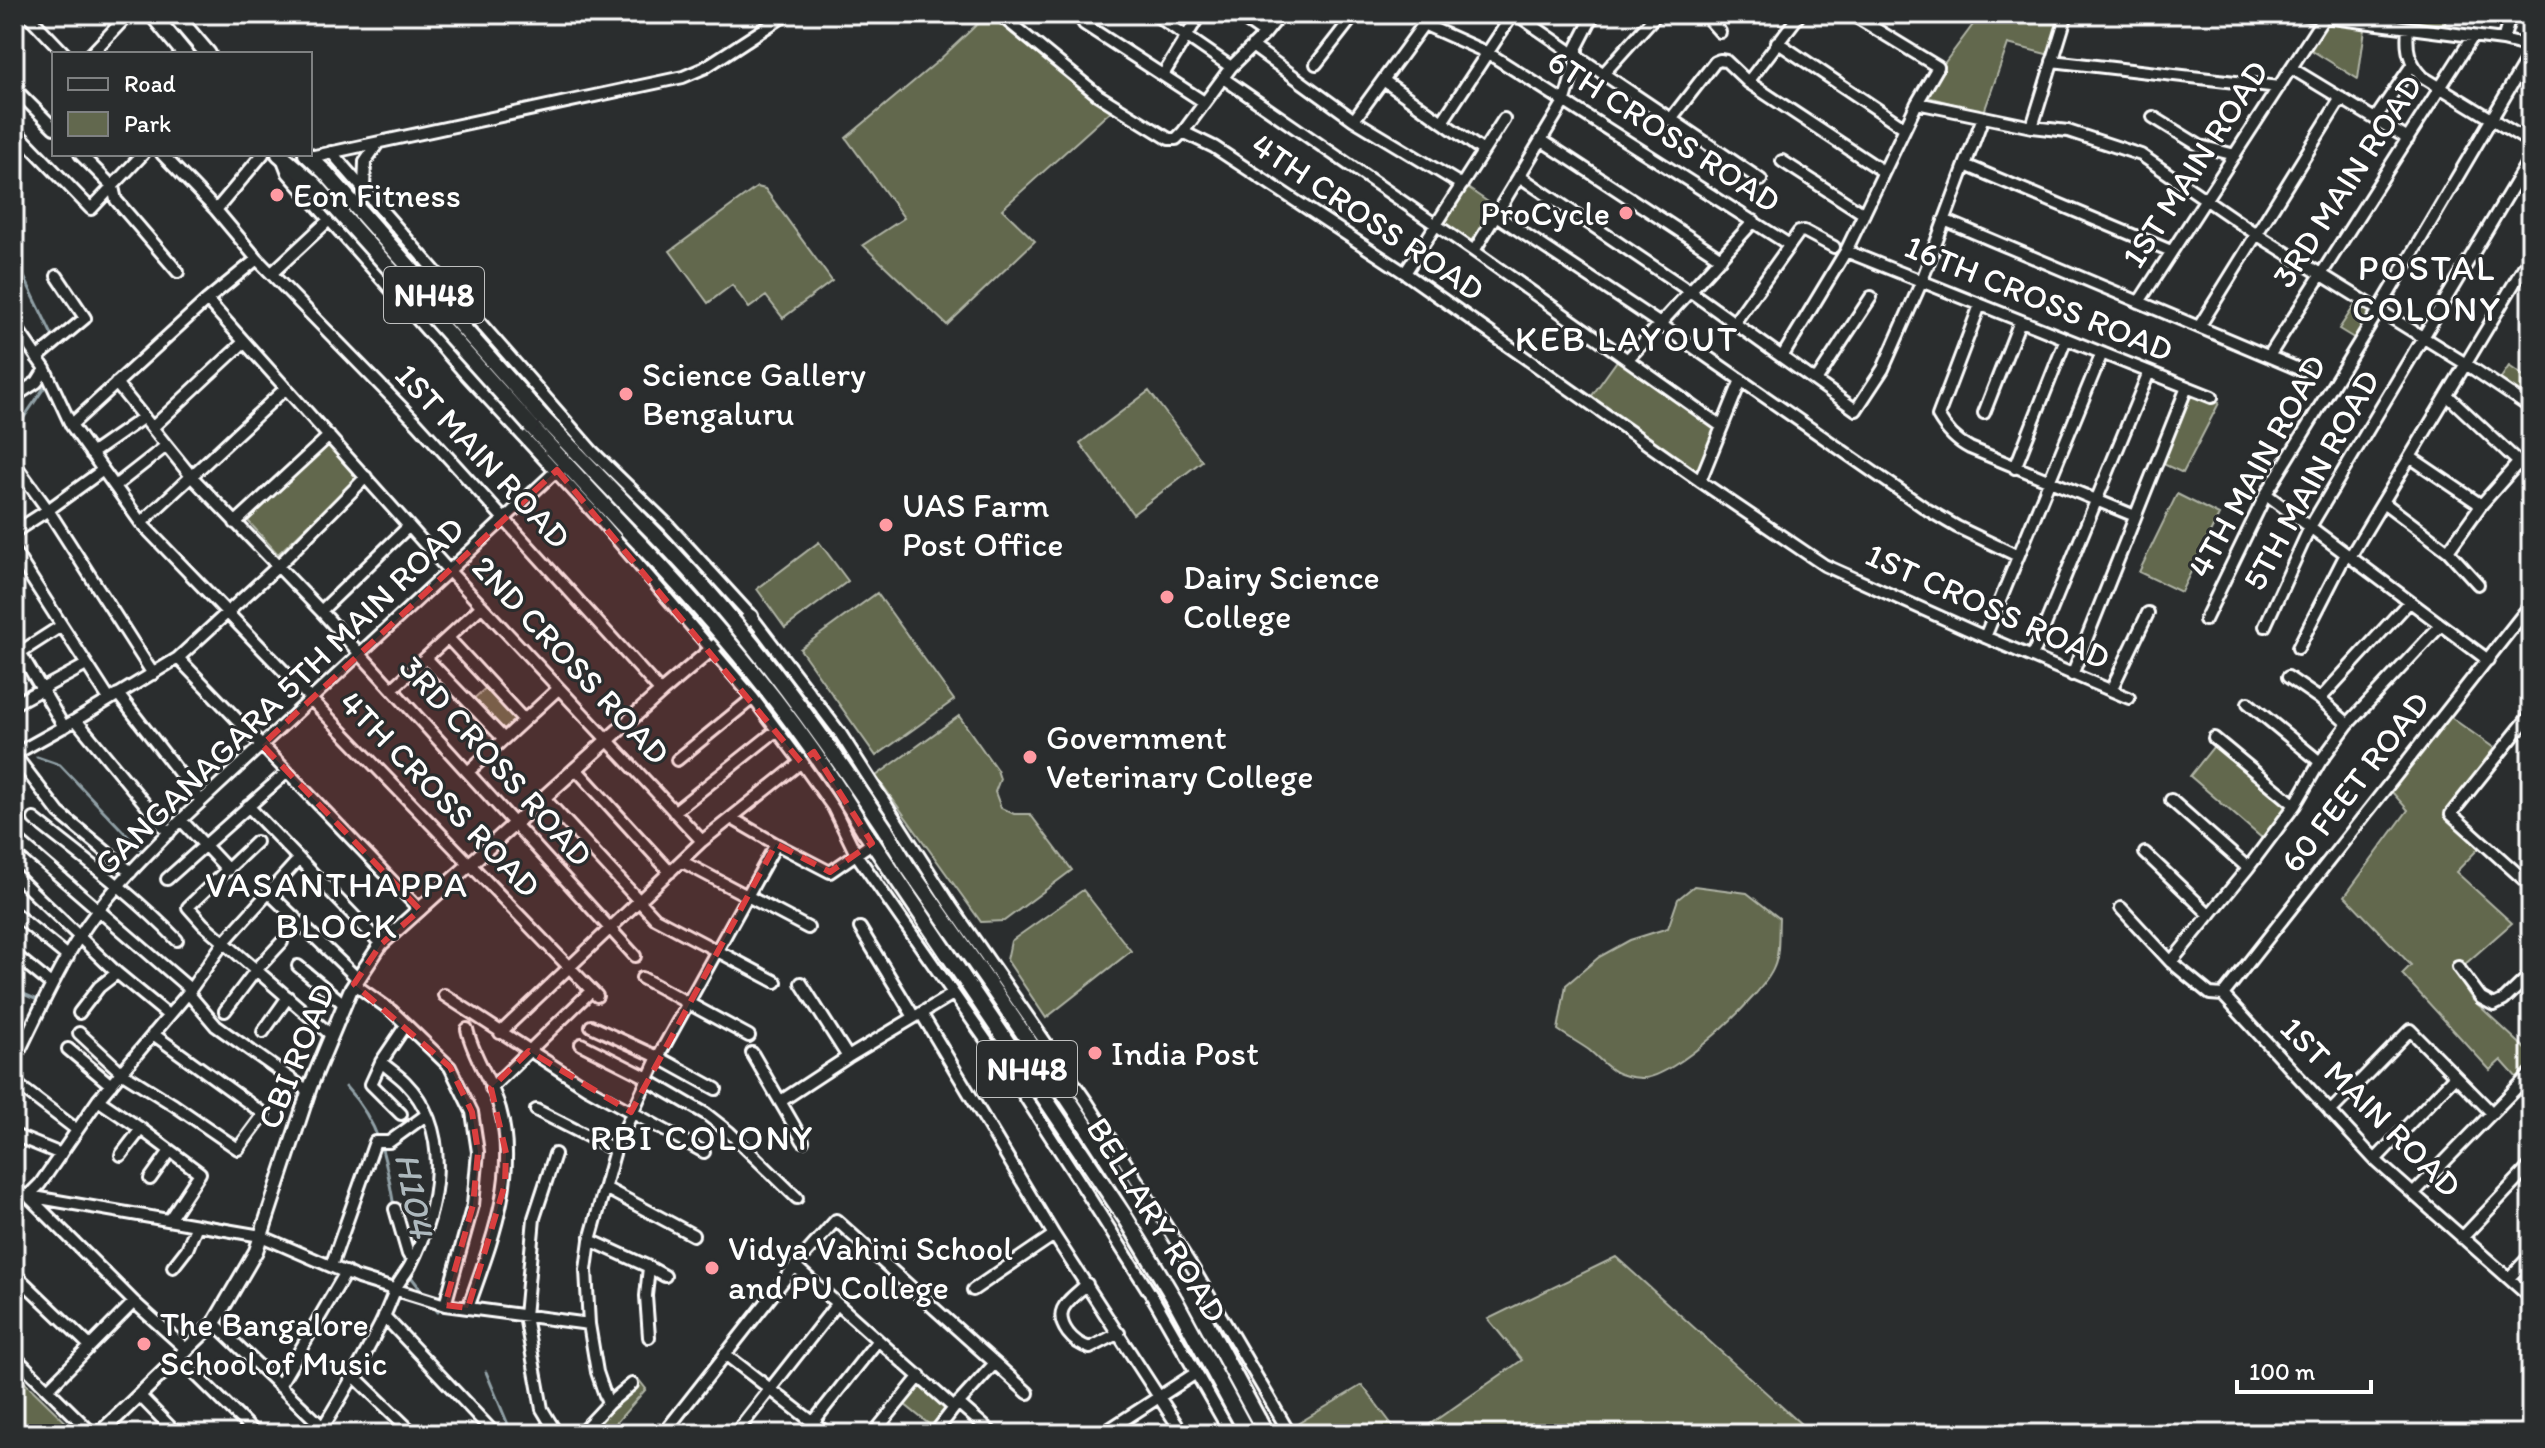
<svg xmlns="http://www.w3.org/2000/svg" width="2545" height="1448" font-family="Itim,sans-serif">
  <rect width="100%" height="100%" fill="#2a2d2e"/>
  <filter id="ink" filterUnits="userSpaceOnUse"><feTurbulence type="fractalNoise" baseFrequency=".0125" numOctaves="2"/><feDisplacementMap in="SourceGraphic" scale="16" xChannelSelector="R" yChannelSelector="G"/><feConvolveMatrix kernelMatrix="1 2 1 2 8 2 1 2 1" color-interpolation-filters="sRGB"/></filter>
  <g filter="url(#ink)">
    <path fill="#62684e" stroke="#b0b4a6" stroke-width="2" d="M 988,14 L 1054,68 L 1112,110 L 1002,209 L 1035,241 L 947,325 L 863,245 L 904,218 L 846,138 L 937,62 Z
      M 1981,14 L 2064,14 L 2050,55 L 2008,44 L 1984,112 L 1924,96 L 1943,65 Z
      M 2400,14 L 2447,14 L 2444,28 L 2400,20 Z
      M 2324,23 L 2365,29 L 2358,79 L 2308,48 Z
      M 757,187 L 765,189 L 832,281 L 783,318 L 766,296 L 749,308 L 732,285 L 708,303 L 670,251 Z
      M 1466,187 L 1494,206 L 1471,241 L 1443,222 Z
      M 2357,302 L 2374,313 L 2357,340 L 2339,329 Z
      M 1619,358 L 1718,426 L 1701,473 L 1591,397 Z
      M 2509,366 L 2531,381 L 2520,400 L 2497,384 Z
      M 2189,390 L 2219,403 L 2183,473 L 2161,463 Z
      M 1149,391 L 1202,461 L 1133,514 L 1080,443 Z
      M 330,442 L 361,475 L 278,554 L 248,521 Z
      M 2177,494 L 2219,515 L 2181,592 L 2139,572 Z
      M 819,542 L 848,581 L 785,628 L 757,589 Z
      M 877,593 L 954,700 L 876,756 L 800,649 Z
      M 488,686 L 519,719 L 502,734 L 471,701 Z
      M 959,716 L 997,770 L 1000,779 L 995,792 L 1001,808 L 1014,814 L 1030,814 L 1072,870 L 1004,921 L 981,922 L 876,776 Z
      M 2449,716 L 2494,748 L 2444,815 L 2479,848 L 2456,872 L 2512,923 L 2455,973 L 2472,999 L 2531,1054 L 2531,1064 L 2518,1079 L 2501,1060 L 2490,1070 L 2402,974 L 2411,965 L 2345,896 L 2408,810 L 2391,791 Z
      M 2214,746 L 2287,805 L 2263,839 L 2190,776 Z
      M 1694,886 L 1747,893 L 1779,918 C 1778,933 1780,954 1774,967 C 1763,996 1672,1081 1641,1078 C 1612,1076 1609,1067 1589,1050 C 1579,1043 1568,1037 1558,1030 L 1566,985 L 1599,957 L 1630,940 L 1668,928 L 1678,899 Z
      M 1083,890 L 1131,951 L 1046,1018 L 1007,960 L 1011,941 Z
      M 1616,1257 L 1812,1434 L 1422,1434 L 1425,1432 L 1423,1429 L 1522,1360 L 1488,1319 Z
      M 14,1372 L 78,1434 L 14,1434 Z
      M 639,1380 L 646,1389 L 616,1423 L 612,1434 L 586,1434 Z
      M 922,1382 L 950,1409 L 935,1429 L 904,1404 Z
      M 1362,1385 L 1399,1434 L 1301,1434 L 1294,1426 Z"/>
    <g fill="none" stroke-linecap="round" stroke-linejoin="round">
      <path stroke="#91a1a7" stroke-width="3" d="M 14,256 L 54,339
        M 14,432 L 44,388
        M 14,739 L 18,745
        M 37,757 L 60,765 L 141,850
        M 14,990 L 40,1001
        M 346,1087 C 380,1124 386,1158 394,1207
        M 402,1250 L 405,1269 L 425,1295
        M 432,1304 L 438,1312
        M 486,1372 L 512,1434"/>
      <defs>
        <path id="minor" d="M 27,14 L 65,54
          M 999,14 L 1098,95 L 1169,139 L 1176,139 L 1183,132 L 1231,67 L 1265,34 L 1281,14
          M 1078,14 L 1084,24 L 1204,102
          M 1154,14 L 1231,67
          M 1236,14 L 1265,34
          M 1594,14 L 1577,47 L 1577,56 L 1761,180
          M 1704,14 L 1720,32
          M 2301,14 L 2503,40 L 2531,47
          M 1423,24 L 1488,53 L 1788,244
          M 2408,28 C 2406,49 2408,61 2423,77 L 2531,143
          M 2503,40 L 2511,14
          M 1777,42 L 1905,128
          M 1252,46 L 1354,120 L 1462,185
          M 91,54 L 129,14
          M 2052,61 L 2279,87
          M 1316,64 L 1355,14
          M 2291,68 L 2408,139
          M 1603,74 L 1657,14
          M 1163,75 L 1200,14
          M 1223,78 L 1474,251 L 1721,426
          M 1383,80 L 1483,151
          M 1748,82 L 1800,14
          M 14,88 L 54,128
          M 1917,103 L 2032,127 L 2068,131 L 2141,155 L 2256,234 L 2466,364 L 2531,408
          M 2153,117 L 2200,146 L 2235,155
          M 2375,119 L 2412,65
          M 1354,120 L 1431,14
          M 1670,120 L 1715,62 L 1720,60 L 1726,61 L 1748,82 L 1884,172
          M 1442,122 L 1513,14
          M 2032,127 L 2067,14
          M 14,129 L 91,209 L 143,154
          M 1183,132 L 1214,147 L 1405,273 L 1700,481 L 1824,565 L 1985,637 L 2129,698
          M 1541,140 L 1721,258
          M 331,152 L 592,451 L 667,524 L 751,616 L 840,733 L 951,906 L 1087,1102 L 1194,1270 L 1290,1434
          M 80,154 L 113,187 L 116,200 L 178,272
          M 162,154 L 216,210 L 257,259 L 417,423 L 661,692
          M 310,157 L 683,77 L 704,68 L 787,14
          M 283,160 L 288,173 L 461,369 L 595,514 L 753,698 L 801,762 L 833,807 L 856,854 L 1018,1086 L 1083,1187 L 1155,1301 L 1231,1434
          M 1782,161 L 1864,214
          M 1965,165 L 2171,251
          M 1519,176 L 1691,292 L 1856,410 L 1883,369 L 1921,283 L 1983,117
          M 364,189 L 365,162 L 378,143
          M 216,210 L 263,154
          M 1496,215 L 1660,324 L 1928,510 L 1957,527 L 2018,556
          M 1944,220 L 2301,370
          M 1474,251 L 1565,100 L 1577,59 L 1577,56 L 1516,14
          M 1846,251 L 2212,397
          M 272,273 L 329,220
          M 1405,273 L 1504,119
          M 207,300 L 449,571 L 702,841
          M 2139,302 L 2324,17
          M 1980,305 L 1938,416 C 1946,430 1956,441 1970,448 L 2135,516
          M 1734,323 L 1799,232 L 1804,231 L 1834,247
          M 14,324 L 45,369 L 71,425 L 141,523 L 597,996
          M 2199,327 L 2341,98
          M 14,348 L 25,341
          M 2269,356 L 2473,36
          M 1782,357 L 1846,251 L 1917,103 L 1938,67 L 1851,14
          M 37,358 L 85,318 L 57,276
          M 1628,359 L 1754,221
          M 1816,381 L 1871,297
          M 116,383 L 191,476 L 321,611 L 635,956
          M 2447,395 L 2531,474
          M 14,397 L 37,382 L 45,369
          M 1984,413 L 2020,321
          M 71,425 L 207,300 L 257,259
          M 153,427 L 244,342
          M 91,454 L 144,417
          M 2410,457 L 2481,505
          M 14,463 L 48,510 L 14,532
          M 2015,468 L 2066,339
          M 103,470 L 48,510 L 153,674
          M 1700,481 L 1741,380
          M 115,486 L 166,446
          M 2266,494 L 2488,660
          M 2383,502 L 2448,551 L 2478,584
          M 141,523 L 286,388
          M 235,523 L 329,436
          M 14,551 L 109,699
          M 2448,551 L 2481,505 L 2519,462
          M 2350,557 L 2531,255
          M 321,611 L 409,526
          M 2205,620 L 2266,494 L 2379,310 L 2531,52
          M 2265,626 L 2310,527 L 2531,156
          M 1985,637 L 2102,353
          M 448,638 L 524,720
          M 14,642 L 64,727
          M 2298,648 L 2346,554
          M 16,655 L 61,626
          M 2032,657 L 2149,372
          M 178,658 L 420,910
          M 426,658 L 504,739
          M 2072,675 L 2187,387
          M 2288,677 L 2320,699 L 2348,724
          M 392,689 L 482,606
          M 2111,690 L 2148,613
          M 118,694 L 201,801
          M 2320,699 L 2409,602
          M 2248,703 L 2320,762
          M 14,704 L 86,665
          M 2531,714 L 2451,814 L 2531,886
          M 76,720 L 169,833
          M 2214,738 L 2295,805
          M 14,754 L 59,813 L 131,872
          M 15,754 L 76,720 L 178,658 L 278,566 L 366,477
          M 677,760 L 753,698
          M 576,769 L 670,872
          M 468,772 L 558,689
          M 544,798 L 655,918 L 776,982
          M 2171,800 L 2248,868
          M 248,806 L 381,944
          M 674,812 L 777,730
          M 731,818 L 776,844
          M 34,819 C 83,858 134,895 177,940
          M 181,820 L 228,870
          M 14,837 L 190,989
          M 256,842 L 188,907 L 203,924 L 331,1035
          M 2145,853 L 2210,915
          M 681,861 L 808,928
          M 14,874 L 117,973 L 168,1015
          M 167,879 L 286,773
          M 269,893 L 358,979
          M 2121,908 L 2171,962 L 2210,994 L 2223,995 L 2375,1160 L 2531,1298
          M 14,913 L 68,957
          M 860,928 L 914,1017
          M 14,954 L 52,985
          M 2171,962 L 2248,868 L 2295,805 L 2320,762 L 2348,724 L 2441,625
          M 298,966 L 344,1004
          M 2458,967 L 2481,998 L 2494,1005 L 2504,1000 L 2531,974
          M 642,978 L 749,1036
          M 801,983 L 848,1057
          M 354,984 L 392,1011 L 450,1067 L 472,1112 L 478,1152 L 473,1205 L 445,1305 L 589,1324
          M 188,993 L 216,1026 L 308,1091
          M 444,995 L 586,1087 L 704,1152
          M 2223,995 L 2531,604
          M 225,1011 L 256,970 L 282,942
          M 79,1013 L 99,987 L 117,973
          M 921,1013 L 1054,1235 L 1183,1434
          M 591,1026 L 658,1057 L 716,1089
          M 467,1029 C 473,1057 492,1081 500,1109 C 519,1177 490,1245 468,1308
          M 263,1032 L 288,997
          M 79,1033 L 121,1072 L 174,1105 L 238,1149 L 264,1114 L 153,1034
          M 500,1033 L 702,841 L 805,759
          M 581,1044 L 648,1078
          M 68,1049 L 111,1085
          M 752,1053 L 803,1141
          M 14,1062 C 35,1020 54,976 79,937 C 107,893 145,857 181,820 L 557,470 L 561,469
          M 647,1080 L 706,1114 L 729,1132 L 797,1198
          M 14,1082 L 77,1130
          M 491,1088 L 591,991
          M 98,1100 L 141,1129 L 200,1173 L 169,1220
          M 781,1101 L 848,1057 L 953,994
          M 536,1110 L 615,1150
          M 2330,1112 L 2410,1030 L 2492,1113
          M 401,1114 L 371,1084 L 381,1062 L 406,1025
          M 14,1135 L 61,1154
          M 555,1154 L 534,1218 L 525,1316 L 542,1409 L 557,1434
          M 121,1155 L 141,1129
          M 2375,1160 L 2455,1076
          M 150,1179 L 170,1151
          M 605,1188 L 693,1235
          M 14,1191 L 28,1196 L 261,1236 L 358,1278 L 445,1305
          M 2414,1193 L 2531,1073
          M 28,1196 L 40,1184 L 98,1100 L 188,993 L 224,942 L 298,860
          M 30,1198 L 134,1302 L 186,1349
          M 395,1209 L 408,1254 L 414,1255
          M 2462,1238 L 2531,1165
          M 590,1240 L 649,1267 L 646,1296 L 649,1337
          M 331,1266 L 375,1142 L 389,1142 L 426,1115
          M 173,1267 L 187,1249 L 197,1225
          M 649,1267 L 665,1276
          M 14,1273 L 90,1346
          M 2509,1278 L 2531,1255
          M 1087,1284 C 1070,1300 1051,1309 1068,1333 C 1074,1341 1080,1345 1090,1348 L 1119,1333
          M 973,1290 L 1054,1235
          M 384,1316 L 495,1434
          M 214,1323 L 330,1434
          M 725,1354 L 828,1434
          M 14,1356 L 93,1434
          M 178,1357 L 256,1434
          M 995,1363 L 1028,1393
          M 353,1375 L 414,1434
          M 279,1386 L 346,1272
          M 48,1389 L 134,1302
          M 139,1395 L 177,1434
          M 958,1403 L 990,1431
          M 608,1404 L 632,1384
          M 323,1427 C 342,1396 361,1364 377,1331 C 385,1317 390,1301 397,1286 C 401,1279 406,1273 410,1266 C 439,1209 454,1132 405,1082 C 398,1075 389,1069 381,1062
          M 580,1434 L 608,1404 L 597,1372 L 589,1324 L 586,1270 L 590,1240 L 615,1150 L 658,1057 L 776,844 L 830,872 L 872,843
          M 663,1434 L 795,1266 L 836,1220 L 995,1363 L 954,1408 L 795,1266
          M 735,1434 L 837,1304
          M 804,1434 L 878,1340
          M 873,1434 L 920,1376
          M 934,1434 L 954,1408
          M 1102,1434 L 1196,1373"/>
        <path id="major" d="M 99,1434 L 214,1323 L 256,1251 L 310,1087 L 350,991 L 381,944 L 661,692 L 751,616"/>
        <path id="highway" d="M 152,14 L 185,54
          M 174,14 L 208,54
          M 279,154 L 314,184
          M 306,154 L 326,173
          M 542,417 L 641,520
          M 531,426 L 627,530
          M 885,829 L 907,866 C 1005,1006 1103,1144 1189,1291
          M 864,830 L 1127,1220 L 1175,1300
          M 1258,1419 L 1266,1434"/>
      </defs>
      <use href="#minor" stroke="#fff" stroke-width="16"/>
      <use href="#major" stroke="#fff" stroke-width="18"/>
      <use href="#highway" stroke="#fff" stroke-width="20"/>
      <use href="#minor" stroke="#2a2d2e" stroke-width="10"/>
      <use href="#major" stroke="#2a2d2e" stroke-width="12"/>
      <use href="#highway" stroke="#2a2d2e" stroke-width="14"/>
      <defs>
        <path id="highway-bridge" d="M 326,173 L 542,417
          M 314,184 L 531,426
          M 641,520 C 734,612 812,720 885,829
          M 627,530 C 715,622 799,720 864,830
          M 1189,1291 L 1258,1419
          M 1175,1300 L 1245,1429"/>
      </defs>
      <use href="#highway-bridge" stroke="#fff" stroke-width="20" stroke-linecap="butt"/>
      <use href="#highway-bridge" stroke="#2a2d2e" stroke-width="14"/>
    </g>
  </g>
  <path fill="#da3e3e" fill-opacity="0.2" stroke="#da3e3e" stroke-width="6" stroke-dasharray="16 10" stroke-linejoin="round" d="M 557,470 L 801,762 L 814,752 L 872,843 L 830,872 L 776,844 L 631,1112 L 529,1051 L 491,1088 L 506,1153 L 505,1184 L 468,1308 L 445,1305 L 473,1205 L 478,1152 L 472,1112 L 450,1067 L 354,984 L 381,944 L 420,910 L 262,745 Z"/>
  <g fill="#ff9aa2" stroke="#2a2d2e" stroke-width="3">
    <circle cx="277" cy="195" r="8"/>
    <circle cx="1626" cy="213" r="8"/>
    <circle cx="626" cy="394" r="8"/>
    <circle cx="886" cy="525" r="8"/>
    <circle cx="1167" cy="597" r="8"/>
    <circle cx="1030" cy="757" r="8"/>
    <circle cx="1095" cy="1053" r="8"/>
    <circle cx="712" cy="1268" r="8"/>
    <circle cx="144" cy="1344" r="8"/>
  </g>
  <g text-anchor="middle" dominant-baseline="central" stroke-width="6" stroke-linejoin="round" paint-order="stroke">
    <g fill="#2a2d2e" stroke="#bfc0c0" stroke-width="2">
      <rect x="384" y="267" width="100" height="56" rx="6"/>
      <rect x="977" y="1041" width="100" height="56" rx="6"/>
    </g>
    <g font-size="32" font-weight="bold" fill="#fff">
      <text x="434" y="295">NH48</text>
      <text x="1027" y="1069">NH48</text>
    </g>
    <g font-size="34" fill="#fff" stroke="#2a2d2e">
      <text transform="translate(1664 131) rotate(33)">6TH CROSS ROAD</text>
      <text transform="translate(2195 164) rotate(-57)">1ST MAIN ROAD</text>
      <text transform="translate(2347 181) rotate(-57)">3RD MAIN ROAD</text>
      <text transform="translate(1368 217) rotate(34)">4TH CROSS ROAD</text>
      <text transform="translate(2039 298) rotate(22)">16TH CROSS ROAD</text>
      <text transform="translate(483 456) rotate(47)">1ST MAIN ROAD</text>
      <text transform="translate(2257 466) rotate(-61)">4TH MAIN ROAD</text>
      <text transform="translate(2311 480) rotate(-61)">5TH MAIN ROAD</text>
      <text transform="translate(1988 606) rotate(24)">1ST CROSS ROAD</text>
      <text transform="translate(571 660) rotate(47)">2ND CROSS ROAD</text>
      <text transform="translate(279 696) rotate(-44)">GANGANAGARA 5TH MAIN ROAD</text>
      <text transform="translate(496 761) rotate(48)">3RD CROSS ROAD</text>
      <text transform="translate(2355 782) rotate(-52)">60 FEET ROAD</text>
      <text transform="translate(440 794) rotate(46)">4TH CROSS ROAD</text>
      <text transform="translate(296 1056) rotate(-68)">CBI ROAD</text>
      <text transform="translate(2371 1107) rotate(45)">1ST MAIN ROAD</text>
      <text transform="translate(1157 1220) rotate(58)">BELLARY ROAD</text>
    </g>
    <g font-size="34" fill="#fff" stroke="#2a2d2e" text-anchor="start">
      <text x="293" y="195">Eon Fitness</text>
      <text x="1610" y="213" text-anchor="end">ProCycle</text>
      <text x="642" y="374">Science Gallery<tspan x="642" dy="39">Bengaluru</tspan></text>
      <text x="902" y="505">UAS Farm<tspan x="902" dy="39">Post Office</tspan></text>
      <text x="1183" y="577">Dairy Science<tspan x="1183" dy="39">College</tspan></text>
      <text x="1046" y="737">Government<tspan x="1046" dy="39">Veterinary College</tspan></text>
      <text x="1111" y="1053">India Post</text>
      <text x="728" y="1248">Vidya Vahini School<tspan x="728" dy="39">and PU College</tspan></text>
      <text x="160" y="1324">The Bangalore<tspan x="160" dy="39">School of Music</tspan></text>
    </g>
    <g font-size="36" letter-spacing="2" fill="#fff" stroke="#2a2d2e">
      <text x="2427" y="267">POSTAL<tspan x="2427" dy="41">COLONY</tspan></text>
      <text x="1627" y="338">KEB LAYOUT</text>
      <text x="337" y="884">VASANTHAPPA<tspan x="337" dy="41">BLOCK</tspan></text>
      <text x="702" y="1137">RBI COLONY</text>
    </g>
    <g font-size="36" font-style="italic" fill="#adb8bd" stroke="#2a2d2e">
      <text transform="translate(415 1195) rotate(79)">H104</text>
    </g>
  </g>
  <rect width="2545" height="1448" fill="none" stroke="#2a2d2e" stroke-width="48"/>
  <rect x="24" y="24" width="2497" height="1400" fill="none" stroke="#fff" stroke-width="3" filter="url(#ink)"/>
  <rect x="52" y="52" width="260" height="104" fill="#2a2d2e" stroke="#7f8182" stroke-width="2"/>
  <rect x="68" y="78" width="40" height="12" fill="#2a2d2e" stroke="#7f8182" stroke-width="2"/>
  <text x="124" y="92" font-size="24" fill="#ffffff">Road</text>
  <rect x="68" y="112" width="40" height="24" fill="#62684e" stroke="#7f8182" stroke-width="2"/>
  <text x="124" y="132" font-size="24" fill="#ffffff">Park</text>
  <path d="M2237 1380v12h134v-12" fill="none" stroke="#ffffff" stroke-width="4"/>
  <text x="2249" y="1380" font-size="24" fill="#ffffff" stroke="#2a2d2e" stroke-width="6" paint-order="stroke">100 m</text>
</svg>
